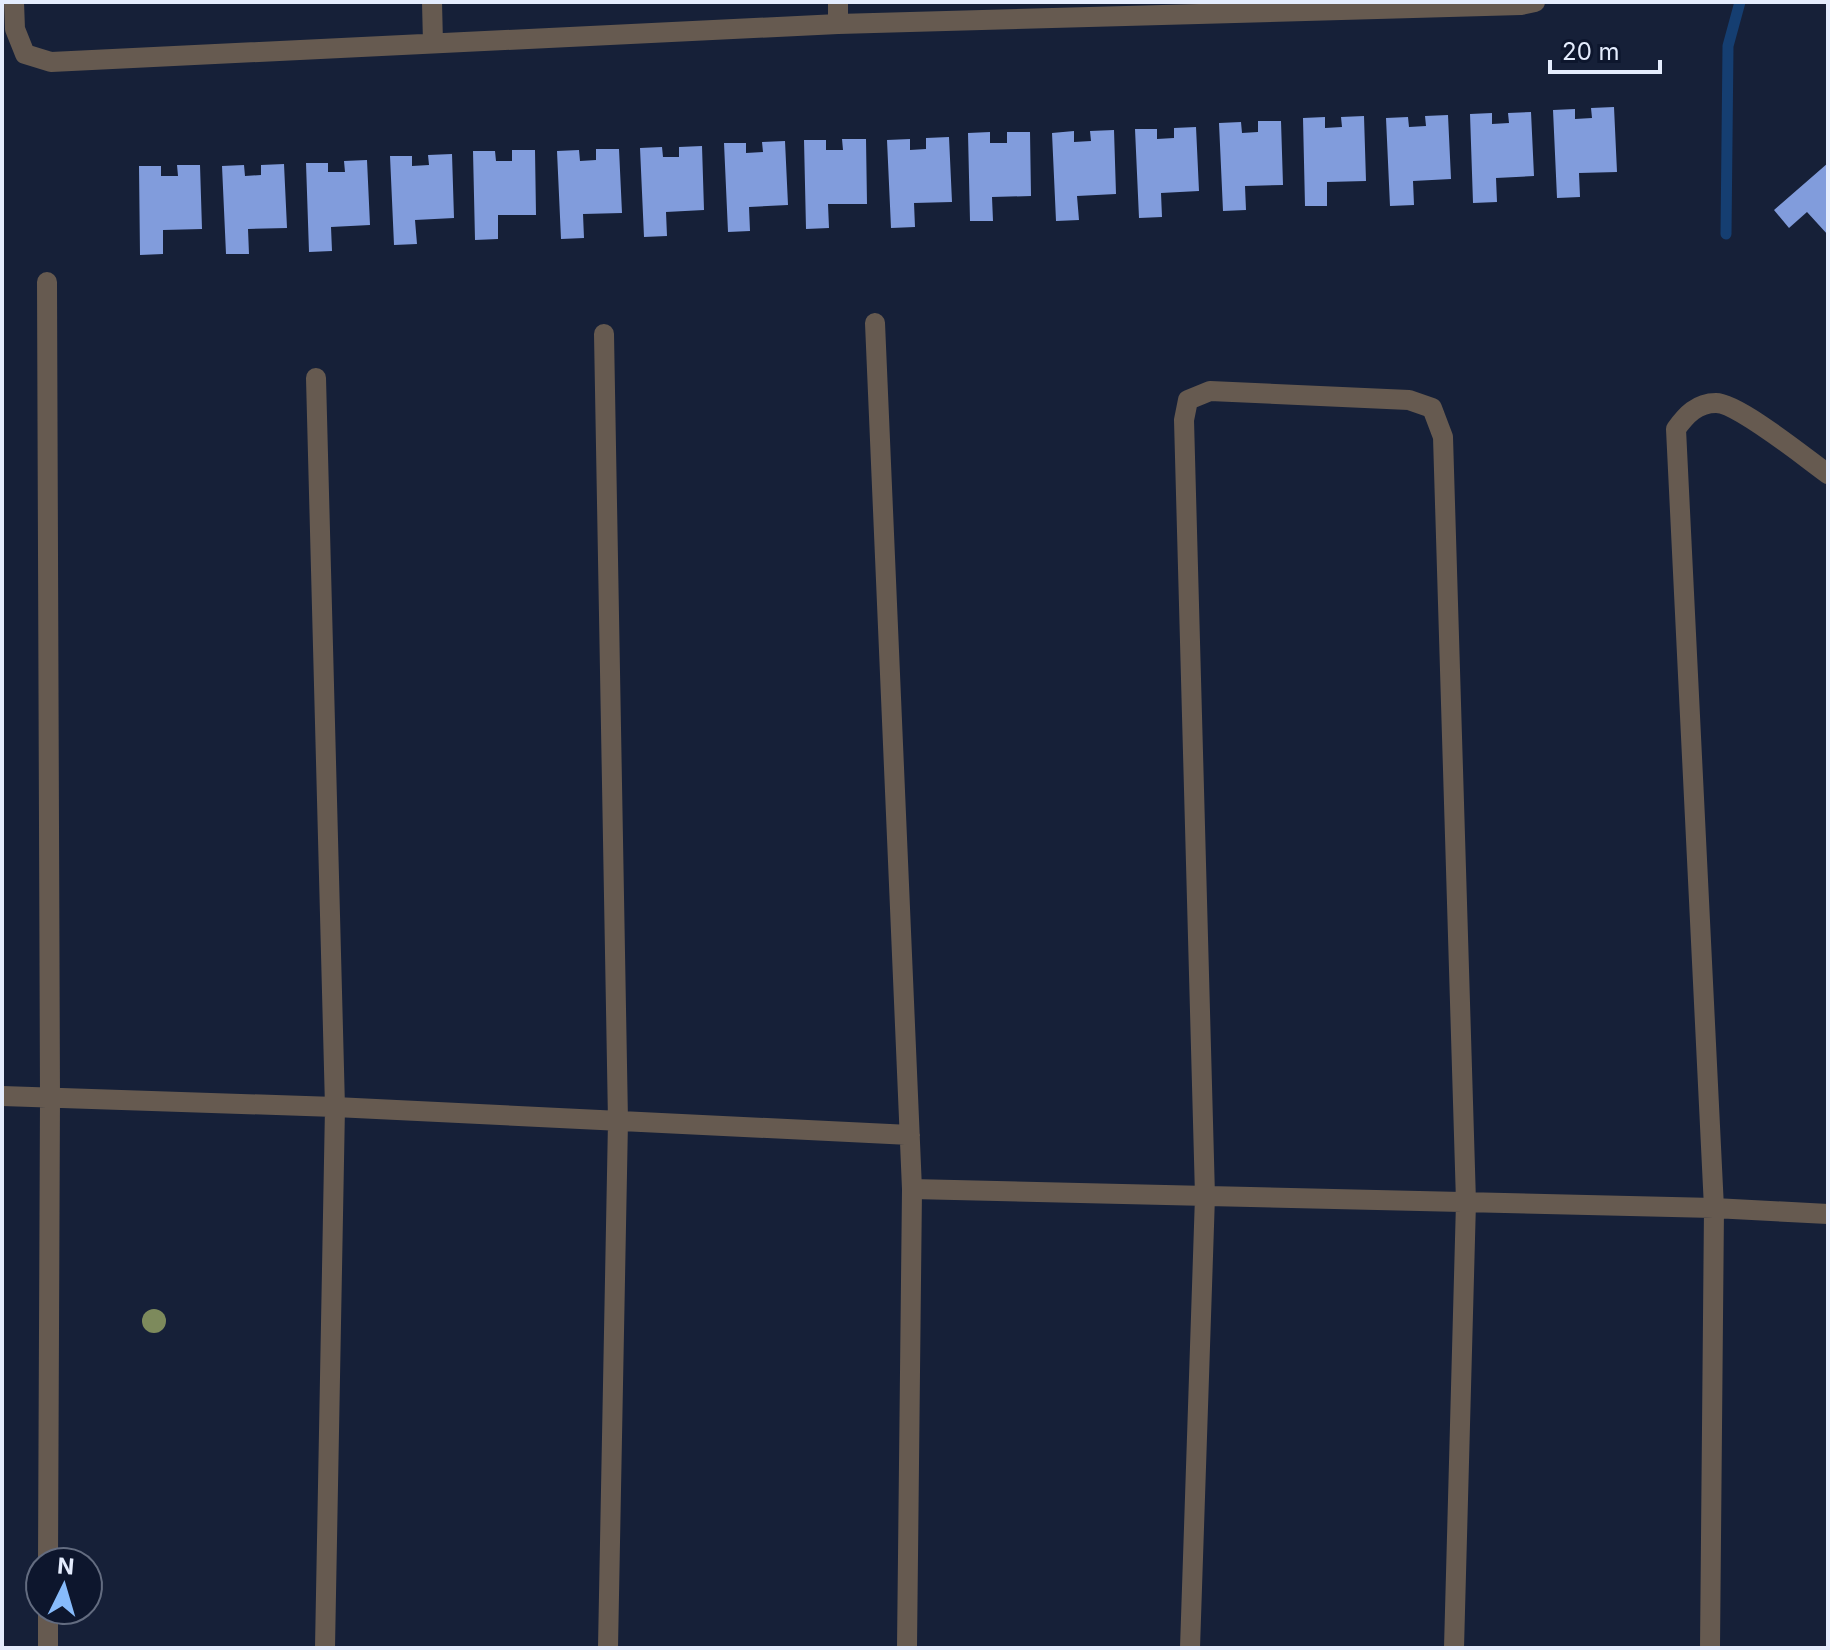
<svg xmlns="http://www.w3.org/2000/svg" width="1830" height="1650" font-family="Inter,sans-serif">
  <rect width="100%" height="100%" fill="#162038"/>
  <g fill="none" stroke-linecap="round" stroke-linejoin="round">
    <path stroke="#153e71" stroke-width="11" d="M 1726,234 L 1728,46 L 1740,2"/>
  </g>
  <path fill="#819cdc" d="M 1614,107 L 1617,172 L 1579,173 L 1580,197 L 1557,198 L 1553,110 L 1575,109 L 1575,119 L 1592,118 L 1591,108 Z
    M 1531,112 L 1534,176 L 1496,178 L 1497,202 L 1473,203 L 1470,114 L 1492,113 L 1492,124 L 1509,123 L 1508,113 Z
    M 1448,115 L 1451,179 L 1413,181 L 1414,205 L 1390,206 L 1386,118 L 1408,117 L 1409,127 L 1426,126 L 1425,116 Z
    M 1364,116 L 1366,181 L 1327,182 L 1327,206 L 1305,206 L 1303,118 L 1325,117 L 1325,128 L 1342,127 L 1341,117 Z
    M 1258,121 L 1281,121 L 1283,185 L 1245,186 L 1246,210 L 1223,211 L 1219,123 L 1241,122 L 1242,133 L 1258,132 Z
    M 1196,127 L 1199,191 L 1161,193 L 1162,217 L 1139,218 L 1135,129 L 1157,129 L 1157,139 L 1174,138 L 1174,128 Z
    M 1114,130 L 1116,194 L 1077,196 L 1079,220 L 1056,221 L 1052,133 L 1074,131 L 1074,142 L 1091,141 L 1090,131 Z
    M 990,132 L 990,143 L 1007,143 L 1007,132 L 1030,132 L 1031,196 L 992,197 L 993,221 L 970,221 L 968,133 Z
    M 949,137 L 952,202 L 914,203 L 915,227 L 891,228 L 887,140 L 910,139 L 910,150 L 926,149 L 926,138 Z
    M 842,139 L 866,139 L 867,204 L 828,204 L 829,228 L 806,229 L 804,140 L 826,140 L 826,150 L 843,150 Z
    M 785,141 L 788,205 L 749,207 L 750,231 L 728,232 L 724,143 L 746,143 L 746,153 L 763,152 L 762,142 Z
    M 702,146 L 704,210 L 666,212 L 667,236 L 644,237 L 640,148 L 662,147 L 663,157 L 679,157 L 679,147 Z
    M 596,149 L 619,149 L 622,213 L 583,214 L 584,238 L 561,239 L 557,151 L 579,150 L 580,161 L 596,160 Z
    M 512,150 L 535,150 L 536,215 L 498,215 L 498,239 L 475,240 L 473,151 L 495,151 L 496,161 L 512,161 Z
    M 452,154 L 454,218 L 415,220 L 417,244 L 394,245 L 390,156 L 412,156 L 412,166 L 429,165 L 428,155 Z
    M 367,160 L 370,225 L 331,227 L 332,251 L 309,252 L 306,163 L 328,163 L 328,172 L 345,172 L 344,161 Z
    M 1828,163 L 1828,235 L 1807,212 L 1789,228 L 1774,210 Z
    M 284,164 L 287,228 L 248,229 L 249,254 L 226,254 L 222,166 L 244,165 L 245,176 L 261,175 L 261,165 Z
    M 177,165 L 200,165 L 202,229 L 163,230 L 163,254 L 140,255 L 139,166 L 161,166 L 161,176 L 178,176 Z"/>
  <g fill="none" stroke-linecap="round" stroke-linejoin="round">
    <path stroke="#665a50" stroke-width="20" d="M 14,2 L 15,29 L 25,54 L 51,62 L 838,24 L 1521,5 L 1535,2
      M 432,2 L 433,43
      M 838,2 L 838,24
      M 47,282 L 50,1098 L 48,1562
      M 875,323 L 912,1189 L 907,1648
      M 604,334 L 618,1121 L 608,1648
      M 316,378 L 335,1107 L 325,1648
      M 2,1096 L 335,1107 L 910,1135
      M 912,1189 L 1714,1208 L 1828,1214
      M 48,1648 L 48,1610
      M 1190,1648 L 1205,1196 L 1184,420 L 1188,400 L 1210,391 L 1409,400 L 1432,408 L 1443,437 L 1466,1202 L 1454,1648
      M 1710,1648 L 1714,1208 L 1676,429 C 1686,415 1697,403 1716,403 C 1738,403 1807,459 1828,474"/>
  </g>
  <circle fill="#7d8a5c" cx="154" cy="1321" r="12"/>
  <rect width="1830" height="1650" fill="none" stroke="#e4ecfd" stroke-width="8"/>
  <g transform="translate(64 1586) rotate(5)"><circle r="38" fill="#0d162d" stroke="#636c80" stroke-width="2"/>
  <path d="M0-6L14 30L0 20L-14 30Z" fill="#87bbfb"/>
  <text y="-12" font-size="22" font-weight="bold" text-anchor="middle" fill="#e4ecfd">N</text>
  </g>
  <path d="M1550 60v12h110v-12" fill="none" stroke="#e4ecfd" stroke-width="4"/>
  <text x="1562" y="60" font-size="24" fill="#e4ecfd" stroke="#0d162d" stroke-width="6" paint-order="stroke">20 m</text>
</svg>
